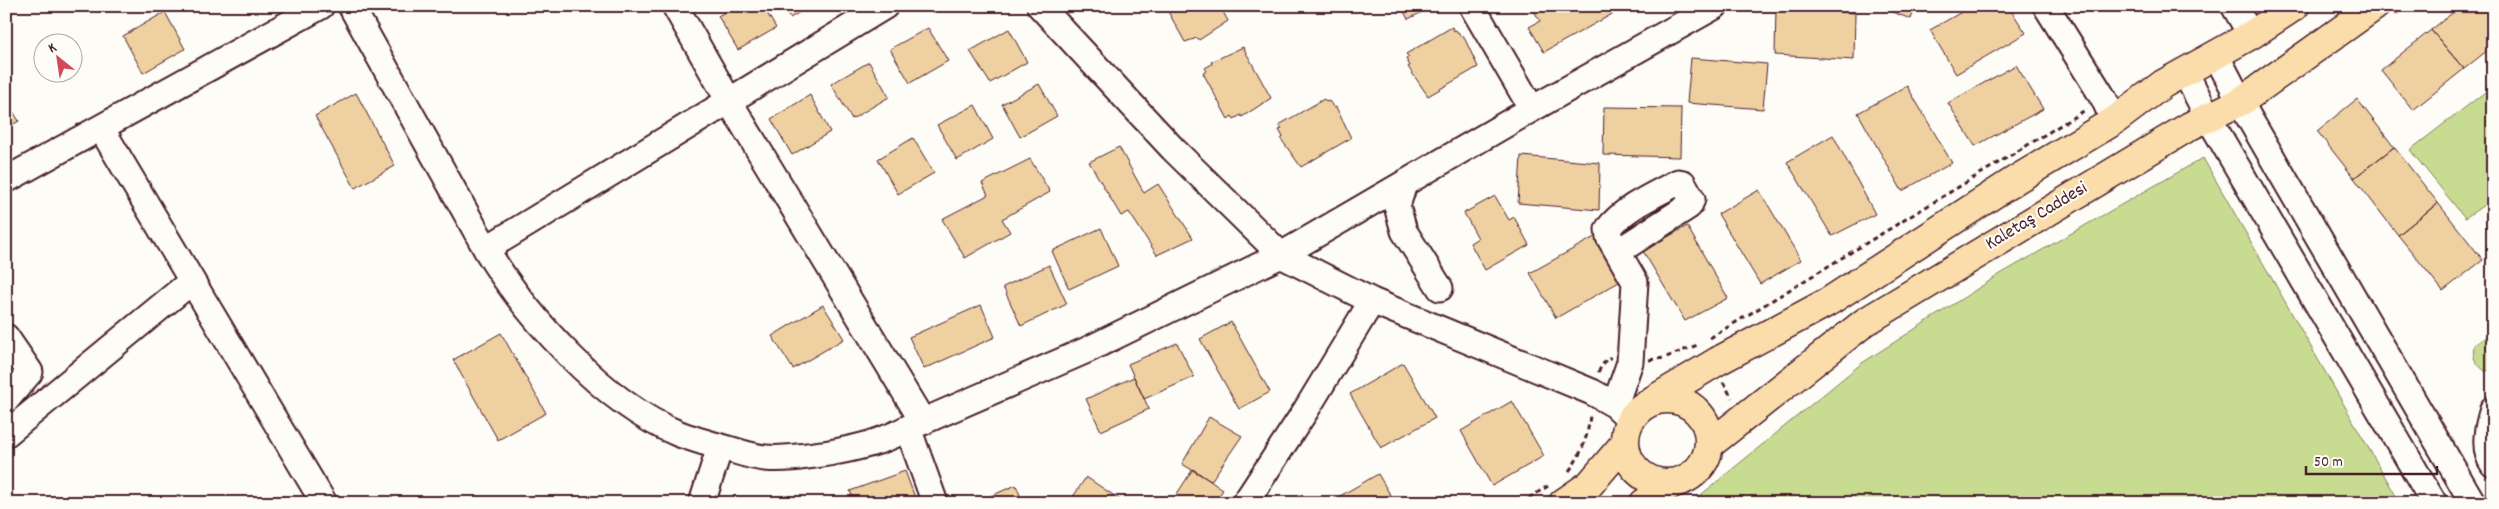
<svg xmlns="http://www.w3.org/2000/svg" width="2499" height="509" font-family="Dekko,sans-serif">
  <rect width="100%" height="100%" fill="#fdfcf7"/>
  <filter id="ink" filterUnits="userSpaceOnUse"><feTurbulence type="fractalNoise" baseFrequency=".02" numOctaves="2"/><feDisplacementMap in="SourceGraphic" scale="10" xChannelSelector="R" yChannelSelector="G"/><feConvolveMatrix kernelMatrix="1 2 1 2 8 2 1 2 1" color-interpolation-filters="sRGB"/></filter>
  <g filter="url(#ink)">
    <path fill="#c8dc91" stroke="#897e5e" d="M 2493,86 L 2493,199 L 2465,218 L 2410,150 Z
      M 2203,158 L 2400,503 L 1691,503 L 1862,363 L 2002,273 Z
      M 2493,332 L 2493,370 L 2485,371 C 2475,363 2472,358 2474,345 Z"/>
    <path fill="#efd0a1" stroke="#4a1f2b" d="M 735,6 L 763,6 L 776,28 L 738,50 L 718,16 Z
      M 783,6 L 810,6 L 790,18 Z
      M 1165,6 L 1220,6 L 1228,21 L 1199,40 L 1197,38 L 1185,42 Z
      M 1401,6 L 1435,6 L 1408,19 Z
      M 1531,6 L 1610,6 L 1614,13 L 1544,52 L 1529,27 L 1540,21 Z
      M 1876,6 L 1916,6 L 1911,19 Z
      M 1972,6 L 2008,6 L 2026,33 L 1956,74 L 1930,30 Z
      M 2461,6 L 2493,6 L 2493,46 L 2464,69 L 2431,30 Z
      M 1776,8 L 1855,13 L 1854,60 L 1775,55 Z
      M 165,12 L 185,49 L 143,73 L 123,36 Z
      M 1452,27 L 1454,31 L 1456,30 L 1461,37 L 1463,35 L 1478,67 L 1428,96 L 1408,67 L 1410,66 L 1406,59 L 1409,57 L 1406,54 Z
      M 928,28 L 948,61 L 910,83 L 890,49 Z
      M 1009,29 L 1027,62 L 990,83 L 970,51 Z
      M 2431,30 L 2464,69 L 2413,110 L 2381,70 Z
      M 1243,47 L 1271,98 L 1242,117 L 1241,115 L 1234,119 L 1232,116 L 1228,119 L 1203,73 L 1207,71 L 1205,68 L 1212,64 L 1211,62 Z
      M 1691,58 L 1767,64 L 1763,109 L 1687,103 Z
      M 869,62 L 889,97 L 852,119 L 831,84 Z
      M 2016,65 L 2043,109 L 1975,146 L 1948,103 Z
      M 1039,84 L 1057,116 L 1020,137 L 1002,104 Z
      M 1907,86 L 1952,163 L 1902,191 L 1858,113 Z
      M 356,93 L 395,166 L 355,188 L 315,116 Z
      M 810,95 L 830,132 L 792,155 L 771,119 Z
      M 1324,99 L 1327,102 L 1329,101 L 1334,108 L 1336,107 L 1351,138 L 1301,167 L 1281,139 L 1283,137 L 1279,130 L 1282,129 L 1279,125 Z
      M 2357,99 L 2394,147 L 2354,178 L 2317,131 Z
      M 6,100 L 19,121 L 6,128 Z
      M 975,105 L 993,139 L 957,160 L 937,125 Z
      M 1604,107 L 1681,108 L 1680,157 L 1603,155 Z
      M 1833,135 L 1875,214 L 1832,236 L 1787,162 Z
      M 913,138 L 934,173 L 898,194 L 878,159 Z
      M 1119,147 L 1144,193 L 1158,184 L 1193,238 L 1157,255 L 1129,212 L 1121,216 L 1089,162 Z
      M 2394,147 L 2438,203 L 2398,235 L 2354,178 Z
      M 1521,156 L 1600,163 L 1599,210 L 1518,203 Z
      M 1030,159 L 1050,192 L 1002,219 L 1010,232 L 965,258 L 942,219 L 988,195 L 982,183 Z
      M 1759,190 L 1801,260 L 1760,284 L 1718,214 Z
      M 1495,196 L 1509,220 L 1514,217 L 1529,245 L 1485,270 L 1470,243 L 1478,238 L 1464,213 Z
      M 2438,203 L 2483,260 L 2443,291 L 2398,235 Z
      M 1687,226 L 1728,298 L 1685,321 L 1643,251 Z
      M 1101,228 L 1118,266 L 1069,289 L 1052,251 Z
      M 1600,234 L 1626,278 L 1556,318 L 1530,273 Z
      M 1049,265 L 1067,304 L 1021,326 L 1003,287 Z
      M 823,305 L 844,339 L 793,369 L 772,336 Z
      M 981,305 L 995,337 L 924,369 L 909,337 Z
      M 1231,322 L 1270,392 L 1239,409 L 1200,339 Z
      M 501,333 L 546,413 L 498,440 L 453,360 Z
      M 1177,343 L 1194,377 L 1144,399 L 1128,364 Z
      M 1403,363 L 1435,418 L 1381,448 L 1350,394 Z
      M 1134,377 L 1149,409 L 1101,431 L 1086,399 Z
      M 1512,401 L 1544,456 L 1492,486 L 1461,431 Z
      M 1209,417 L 1242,436 L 1211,481 L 1182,464 Z
      M 1193,469 L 1223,490 L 1214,503 L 1171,503 Z
      M 905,471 L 917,503 L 855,503 L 850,491 Z
      M 1378,474 L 1395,503 L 1328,503 Z
      M 1086,477 L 1125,503 L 1069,503 Z
      M 1016,485 L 1023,503 L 975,503 Z"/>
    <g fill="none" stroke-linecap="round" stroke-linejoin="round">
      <defs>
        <path id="minor" d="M 351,6 L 486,249 C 526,316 604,403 677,433 C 695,440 714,445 732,450 C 742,453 754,457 765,458 C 786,460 808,456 829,453 C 857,448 883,442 908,428 L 1087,350 L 1281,255 L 1532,109 L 1715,6
          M 885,6 L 729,101 L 923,422
          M 1040,6 L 1173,149 L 1281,255 L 1372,301 L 1592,392 L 1615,405 L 1630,419
          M 1472,6 L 1532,109
          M 2046,6 L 2104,99 L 2114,121
          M 2234,6 L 2251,35
          M 2216,55 L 2248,116 L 2473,503
          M 2185,72 L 2208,117 L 2434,503
          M 101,128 L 324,503
          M 6,180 L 321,6
          M 1404,184 L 1397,206 L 1404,231 L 1440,288
          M 486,249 L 729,101 L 675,6
          M 6,337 L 30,372 L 6,400
          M 1615,405 L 1630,362 L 1635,282 L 1609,237 L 1608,229 C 1625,207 1654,195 1678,182 L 1683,183 L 1692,199 L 1689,206 L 1619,251
          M 2493,409 C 2488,425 2482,449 2493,464
          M 908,428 L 935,503
          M 6,434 L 192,281
          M 702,503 L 720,447
          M 1245,503 L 1306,410 L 1372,301"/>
        <path id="major" d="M1625 441a42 42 0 1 1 84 0a42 42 0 1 1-84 0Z
          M 1653,400 L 1718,361 L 1828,302 L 2017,179 L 2114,121 L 2163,84 L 2251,35 L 2295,6
          M 1709,445 L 1865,322 L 2190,126 L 2240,102 L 2375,6
          M 1563,503 L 1589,485 L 1624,444
          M 1644,503 L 1673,483"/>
      </defs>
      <use href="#minor" stroke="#4a1f2b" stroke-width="29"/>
      <use href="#major" stroke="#4a1f2b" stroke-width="31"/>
      <path stroke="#4a1f2b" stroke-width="3" stroke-dasharray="5 4" stroke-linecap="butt" d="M 2395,14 L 2406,6
        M 1710,338 L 2087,109
        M 1649,360 L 1664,358 L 1700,344
        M 1598,372 L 1607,358 L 1611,358
        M 1723,382 L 1732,398
        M 1569,471 C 1582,454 1588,436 1590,415
        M 1695,488 L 1717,466
        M 1521,503 L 1548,486"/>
      <use href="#minor" stroke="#fdfcf7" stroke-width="25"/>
      <use href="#major" stroke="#faddab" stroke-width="28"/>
    </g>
  </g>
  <g text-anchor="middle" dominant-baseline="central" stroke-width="4" stroke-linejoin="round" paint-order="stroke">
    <g font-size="19" fill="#4a1f2b" stroke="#fdfcf7">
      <text transform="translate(2037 217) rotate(-31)">Kaletaş Caddesi</text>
    </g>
  </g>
  <rect width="2499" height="509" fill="none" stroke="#fdfcf7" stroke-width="25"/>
  <rect x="12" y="12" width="2474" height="484" fill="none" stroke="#4a1f2b" stroke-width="2" filter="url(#ink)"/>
  <g transform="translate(58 58) rotate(330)"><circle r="24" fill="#fdfcf7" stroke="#b5a4a5"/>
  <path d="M0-4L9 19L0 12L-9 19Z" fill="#d1495b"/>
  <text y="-8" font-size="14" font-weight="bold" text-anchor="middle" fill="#4a1f2b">K</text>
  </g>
  <path d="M2306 466v8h131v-8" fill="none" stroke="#4a1f2b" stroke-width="2.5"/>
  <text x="2314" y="466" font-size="15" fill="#4a1f2b" stroke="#fdfcf7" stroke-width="4" paint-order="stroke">50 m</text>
</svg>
